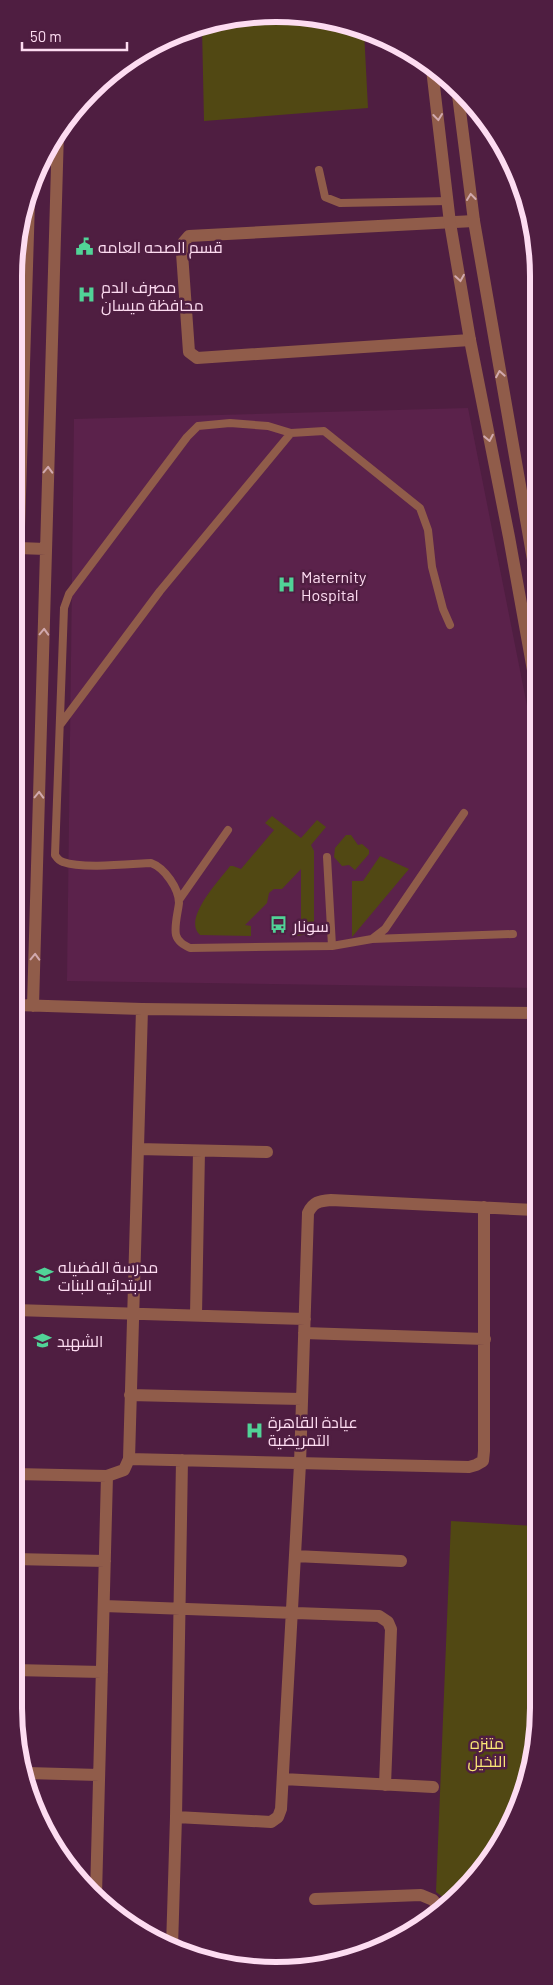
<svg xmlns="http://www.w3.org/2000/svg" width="553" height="1985" font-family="Barlow,Cairo,sans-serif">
  <rect width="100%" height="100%" fill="#4f1e41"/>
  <path fill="#5b224b" d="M 468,408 L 536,751 L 536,988 L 67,981 L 74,419 Z"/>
  <path fill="#514813" d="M 225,19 L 327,19 L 364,31 L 368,108 L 204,121 L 202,28 Z
    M 272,816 L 301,838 L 317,820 L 326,827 L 311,845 L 314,851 L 314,926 C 309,933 306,935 297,936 L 298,924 L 301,921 L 301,869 L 282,889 L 274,889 L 269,893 L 267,903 L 245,925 L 251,926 L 251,936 L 200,935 C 182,919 219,881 230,866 L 233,866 L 241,869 L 274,830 L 265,823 Z
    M 346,835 L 351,835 L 358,845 L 362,844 L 369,850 L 369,854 L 355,870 L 349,865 L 342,866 L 334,857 L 335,848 Z
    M 380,856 L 409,869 L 352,937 L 352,881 L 363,881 Z
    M 451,1521 L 535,1526 L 534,1759 L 504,1840 L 449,1902 L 436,1892 Z"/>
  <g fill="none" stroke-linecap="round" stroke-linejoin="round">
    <path stroke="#905c4a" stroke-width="8" d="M 319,170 L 325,197 L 340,203 L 449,201
      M 291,433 L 268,426 L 230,423 L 198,426 L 187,437 L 69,594 L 64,608 L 55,855 C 57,858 59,861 63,862 C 82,869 130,864 151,863 C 165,868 179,889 179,903 C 178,912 174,926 176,935 C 178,942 184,945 190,948 L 332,946 L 372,939 L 385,929 L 464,813
      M 60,725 L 160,591 L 291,433 L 324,431 L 420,508 L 428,530 L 432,567 L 443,609 L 450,625
      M 327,857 L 332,946
      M 179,900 L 228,830
      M 372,939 L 513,934"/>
    <path stroke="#905c4a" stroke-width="12" d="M 470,340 L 197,358 L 189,352 L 182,253 L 183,243 L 189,236 L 474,221
      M 18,548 L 46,549
      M 18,560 L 29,201
      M 16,1005 L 142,1009 L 536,1013
      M 33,1006 L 58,131
      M 138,1149 L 267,1152
      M 15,1310 L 305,1319
      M 196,1315 L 199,1151
      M 304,1333 L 485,1339
      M 130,1395 L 302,1399
      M 129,1459 L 469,1467 L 476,1465 L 483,1461 L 484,1451 L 484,1207
      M 15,1474 L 107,1476 L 124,1470 L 129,1459 L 142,1009
      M 295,1556 L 401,1561
      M 14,1559 L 105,1561
      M 104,1606 L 379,1616 L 388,1622 L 391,1629 L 385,1785
      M 14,1670 L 102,1672
      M 27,1773 L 99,1775
      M 283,1779 L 433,1787
      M 176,1817 L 271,1822 L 278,1817 L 281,1809 L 300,1464 L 308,1213 C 313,1202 319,1201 331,1200 L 535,1210
      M 82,1884 L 96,1885
      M 96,1895 L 107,1476
      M 315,1899 L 421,1895 L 433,1900 L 442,1911
      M 172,1947 L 176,1817 L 182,1460"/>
    <path stroke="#905c4a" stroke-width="12" d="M 432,69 L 450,223 L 470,340 L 509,537 L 536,687
      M 457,87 L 474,221 L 536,577"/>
  </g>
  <defs><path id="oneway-chevron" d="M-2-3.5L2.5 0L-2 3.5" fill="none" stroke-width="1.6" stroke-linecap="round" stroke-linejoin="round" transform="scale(1.25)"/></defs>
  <g stroke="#d1a9ae">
    <use href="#oneway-chevron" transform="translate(438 117) rotate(83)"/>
    <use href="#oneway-chevron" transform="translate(471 197) rotate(-97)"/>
    <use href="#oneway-chevron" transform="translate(460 278) rotate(81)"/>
    <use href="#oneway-chevron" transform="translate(500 374) rotate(-100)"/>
    <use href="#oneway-chevron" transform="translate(489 438) rotate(79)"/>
    <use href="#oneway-chevron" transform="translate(48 470) rotate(-88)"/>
    <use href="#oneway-chevron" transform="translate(44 632) rotate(-88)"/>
    <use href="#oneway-chevron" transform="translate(39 795) rotate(-88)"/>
    <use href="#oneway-chevron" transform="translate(35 957) rotate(-88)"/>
  </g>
  <defs>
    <symbol id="civic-bare" viewBox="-9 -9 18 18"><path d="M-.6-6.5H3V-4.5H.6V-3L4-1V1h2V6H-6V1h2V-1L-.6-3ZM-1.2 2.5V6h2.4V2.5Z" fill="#51d397" stroke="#4f1e41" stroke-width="2.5" paint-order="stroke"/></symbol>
    <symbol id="hospital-bare" viewBox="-9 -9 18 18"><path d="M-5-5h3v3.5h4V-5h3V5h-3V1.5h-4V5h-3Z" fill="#51d397" stroke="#4f1e41" stroke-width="2.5" paint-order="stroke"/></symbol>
    <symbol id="bus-bare" viewBox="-9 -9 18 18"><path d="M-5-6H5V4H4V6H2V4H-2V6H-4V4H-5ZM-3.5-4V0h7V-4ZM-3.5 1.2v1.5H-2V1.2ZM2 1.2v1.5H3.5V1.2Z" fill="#51d397" stroke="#4f1e41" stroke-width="2.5" paint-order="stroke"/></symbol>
    <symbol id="school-bare" viewBox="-9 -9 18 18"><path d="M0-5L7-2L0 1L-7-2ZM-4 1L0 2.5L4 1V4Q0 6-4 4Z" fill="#51d397" stroke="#4f1e41" stroke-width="2.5" paint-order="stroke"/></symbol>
  </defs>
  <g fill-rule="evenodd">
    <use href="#civic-bare" x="72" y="234" width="25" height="25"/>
    <use href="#hospital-bare" x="74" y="282" width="25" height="25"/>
    <use href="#hospital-bare" x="274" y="572" width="25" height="25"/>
    <use href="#bus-bare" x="266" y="912" width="25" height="25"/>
    <use href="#school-bare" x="32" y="1262" width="25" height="25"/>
    <use href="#school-bare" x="30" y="1328" width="25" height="25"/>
    <use href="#hospital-bare" x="242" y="1418" width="25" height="25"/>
  </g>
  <g text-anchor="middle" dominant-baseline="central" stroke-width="5" stroke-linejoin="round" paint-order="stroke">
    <g font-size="16" fill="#fddcf1" stroke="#4f1e41" text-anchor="start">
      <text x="98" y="246">قسم الصحه العامه</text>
      <text x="101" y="286">مصرف الدم<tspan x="101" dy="18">محافظة ميسان</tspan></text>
      <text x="301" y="576">Maternity<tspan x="301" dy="18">Hospital</tspan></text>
      <text x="293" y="925">سونار</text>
      <text x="58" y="1266">مدرسة الفضيله<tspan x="58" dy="18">الابتدائيه للبنات</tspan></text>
      <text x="57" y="1340">الشهيد</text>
      <text x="268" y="1421">عيادة القاهرة<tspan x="268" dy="18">التمريضية</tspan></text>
    </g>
    <g font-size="16" fill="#f9e677" stroke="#4f1e41">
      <text x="487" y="1742">متنزه<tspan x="487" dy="18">النخيل</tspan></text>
    </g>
  </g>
  <path d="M0 0H553V1985H0ZM276 22H276A254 254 0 0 1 530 276V1708A254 254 0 0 1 276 1962H276A254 254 0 0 1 22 1708V276A254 254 0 0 1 276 22Z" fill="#4f1e41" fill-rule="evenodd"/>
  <path fill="none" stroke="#fddcf1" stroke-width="6" d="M276 22H276A254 254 0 0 1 530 276V1708A254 254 0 0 1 276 1962H276A254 254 0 0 1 22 1708V276A254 254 0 0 1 276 22Z"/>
  <path d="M22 42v8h105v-8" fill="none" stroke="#fddcf1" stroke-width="2.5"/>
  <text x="30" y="42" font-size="15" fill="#fddcf1" stroke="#4f1e41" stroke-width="4" paint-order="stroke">50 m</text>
</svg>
